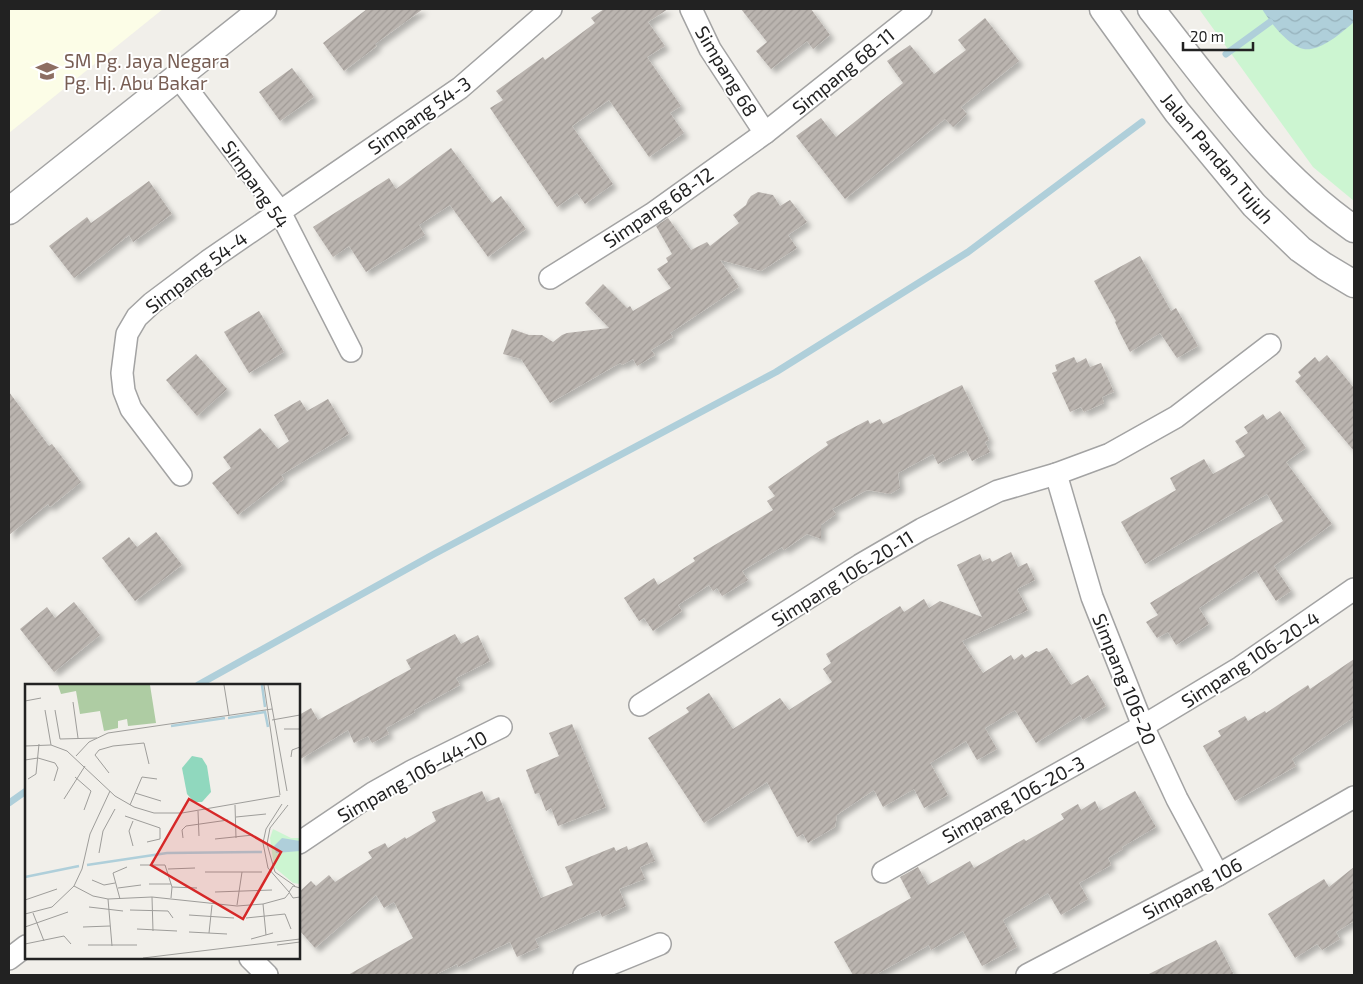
<svg xmlns="http://www.w3.org/2000/svg" width="1363" height="984" font-family="'Exo 2',sans-serif">
<style>
.education{fill:#fcfde7}
.park{fill:#ccf5d1}
.water{fill:url(#water-waves)}
.lines{fill:none;stroke-linecap:round;stroke-linejoin:round}
.stream{stroke:#afcfda;stroke-width:7}
.building{fill:url(#building-hatch);filter:url(#shadow)}
.minor-casing{stroke:#a3a3a3;stroke-width:24}
.tertiary-casing{stroke:#a3a3a3;stroke-width:29}
.minor{stroke:#fff;stroke-width:21}
.tertiary{stroke:#fff;stroke-width:26}
.labels{text-anchor:middle;dominant-baseline:central;stroke-width:4;stroke-linejoin:round;paint-order:stroke}
.education-label{font-size:19px;fill:#785e54;stroke:#fff;text-anchor:start}
.street-label{font-size:19px;fill:#222;stroke:#fff}
.inset-river{fill:none;stroke:#afcfda;stroke-width:2.5}
.inset-road{fill:none;stroke:#9e9d9a;stroke-width:1}
.view{fill:#d62828;fill-opacity:0.15;stroke:#d62828;stroke-width:2.5}
.inset-edge{fill:none;stroke:#222;stroke-width:2.5}
</style>
<defs>
<pattern id="water-waves" width="16" height="10" patternUnits="userSpaceOnUse" patternTransform="scale(1.25)"><rect width="16" height="10" fill="#afcfda"/><path d="M0 5q4-4 8 0t8 0" fill="none" stroke="#96b1bb"/></pattern>
<pattern id="building-hatch" width="6" height="6" patternUnits="userSpaceOnUse" patternTransform="scale(1.25)"><rect width="6" height="6" fill="#bab4af"/><path d="M-1 1l2-2M0 6l6-6M5 7l2-2" fill="none" stroke="#a09a96"/></pattern>
<filter id="shadow"><feDropShadow dx="4.5" dy="4.5" stdDeviation="2.5" flood-color="#0004"/></filter>
</defs>
<rect width="100%" height="100%" fill="#f1efea"/>
<polygon class="education" points="9,9 163,9 9,133"/>
<polygon class="park" points="1199,9 1354,9 1354,201 1313,167"/>
<path class="water" d="M 1262,9 L 1354,9 L 1354,22 C 1342,32 1327,46 1311,49 C 1293,53 1270,22 1262,9 Z"/>
<g class="lines">
<g class="stream">
<polyline points="1226,54 1270,22"/>
<polyline points="198,685 434,554 776,372 968,252 1142,122"/>
<polyline points="9,803 26,791"/>
</g>
</g>
<g class="building">
<polygon points="367,9 423,9 375,44 377,46 344,71 323,43"/>
<polygon points="604,9 668,9 648,22 665,46 647,57 681,106 670,113 684,133 649,157 609,100 572,126 613,184 585,204 577,193 557,207 490,108 503,100 496,91 543,57 545,60 595,23 591,18"/>
<polygon points="741,9 811,9 830,35 813,49 807,41 771,69 756,51 767,42"/>
<polygon points="985,18 1019,61 961,107 967,114 953,127 945,119 845,199 796,136 821,118 836,137 903,83 887,61 910,45 934,74 966,50 958,40"/>
<polygon points="292,68 314,97 280,121 259,92"/>
<polygon points="451,148 492,203 501,196 526,229 488,257 450,205 419,225 425,235 366,272 349,246 333,257 313,227 389,178 396,189"/>
<polygon points="149,181 172,214 133,242 129,235 74,278 49,246 87,217 91,223"/>
<polygon points="758,192 773,195 780,206 790,200 807,222 788,235 797,248 761,271 720,260 739,287 670,333 673,337 651,350 655,355 637,366 633,359 622,365 620,363 550,403 521,359 503,354 512,329 529,335 542,335 553,342 562,335 567,333 609,328 585,303 603,284 627,308 630,306 633,311 671,288 657,269 668,262 666,258 672,254 656,226 668,218 691,250 707,242 710,246 739,223 733,215 746,205 748,200 751,196"/>
<polygon points="1140,256 1171,311 1176,308 1198,346 1177,358 1160,333 1130,352 1120,333 1115,322 1116,321 1094,281"/>
<polygon points="259,311 284,352 249,373 224,332"/>
<polygon points="196,354 227,389 197,416 166,380"/>
<polygon points="1327,355 1354,388 1354,451 1295,381 1301,376 1298,372 1315,357 1319,362"/>
<polygon points="1074,357 1077,363 1086,358 1090,367 1101,363 1114,392 1102,397 1104,403 1084,412 1081,407 1070,412 1052,373 1057,371 1055,365"/>
<polygon points="962,385 989,440 985,442 990,452 972,461 966,450 938,464 933,454 898,473 900,488 890,494 867,490 832,509 836,514 821,525 821,539 807,534 784,550 782,547 742,571 748,580 722,596 717,588 713,591 709,585 678,605 682,611 653,631 644,618 639,621 624,598 654,578 658,585 695,561 693,558 773,510 767,501 775,496 768,487 828,445 826,442 868,420 870,424 880,419 883,424"/>
<polygon points="9,392 49,446 52,444 81,482 50,507 48,504 9,535"/>
<polygon points="328,399 349,434 281,475 284,479 238,515 212,483 231,468 223,457 260,428 278,449 289,441 274,415 300,400 307,411"/>
<polygon points="1280,411 1306,448 1286,462 1332,524 1274,566 1291,591 1276,601 1256,570 1199,608 1209,624 1176,645 1168,632 1157,638 1146,622 1158,615 1150,603 1283,521 1267,494 1145,564 1121,522 1176,490 1170,478 1204,459 1213,474 1245,456 1235,441 1248,433 1244,427 1263,414 1267,420"/>
<polygon points="156,532 182,565 135,601 102,558 129,537 137,547"/>
<polygon points="1011,552 1018,567 1027,563 1035,580 1017,589 1028,610 962,641 983,673 1011,655 1014,660 1022,654 1025,658 1036,651 1039,652 1047,648 1071,685 1088,675 1106,706 1083,720 1080,715 1036,743 1015,710 985,728 997,749 977,760 966,741 930,763 948,795 924,808 914,789 883,807 874,790 841,812 837,815 835,827 808,843 803,834 797,837 767,782 704,823 648,738 689,712 686,708 709,693 733,729 780,698 789,710 832,682 823,669 831,663 826,654 900,606 904,612 924,599 929,608 940,601 982,617 957,565 980,554 983,561 990,558 992,562"/>
<polygon points="74,602 100,635 54,672 20,629 47,607 55,618"/>
<polygon points="455,634 461,644 478,635 490,661 456,678 460,685 414,710 415,712 386,728 389,734 372,743 368,736 354,743 348,730 299,760 299,715 311,708 318,720 411,669 406,660"/>
<polygon points="1354,659 1354,717 1292,759 1296,766 1235,801 1203,746 1221,736 1218,731 1245,716 1248,721 1265,711 1266,713 1308,685 1310,689"/>
<polygon points="572,724 606,807 558,826 551,808 546,811 539,793 535,794 526,770 559,756 549,733"/>
<polygon points="482,791 487,802 499,797 541,898 573,885 565,867 614,847 616,851 627,846 628,850 647,842 655,861 640,867 645,879 619,889 626,906 602,917 599,910 535,939 539,947 517,957 510,942 475,958 458,967 457,964 435,975 348,975 413,938 394,902 384,908 376,895 315,948 299,930 299,892 311,881 316,886 329,875 335,882 372,858 368,852 385,843 388,848 405,837 406,839 436,821 432,812"/>
<polygon points="1135,791 1156,827 1122,847 1123,849 1108,858 1111,865 1079,883 1088,899 1061,915 1048,893 1003,920 1017,947 982,966 963,931 931,950 929,945 875,975 853,975 834,942 911,898 900,877 918,867 928,885 970,861 974,868 1024,839 1026,841 1064,819 1061,814 1078,804 1081,810 1095,801 1100,811"/>
<polygon points="1354,867 1354,921 1336,932 1340,939 1322,950 1317,944 1295,958 1268,914 1324,879 1329,887"/>
<polygon points="1216,940 1234,975 1147,975"/>
</g>
<g class="lines">
<g class="minor-casing">
<g id="minor">
<polyline points="691,9 710,49 765,133"/>
<polyline points="178,77 279,210 351,351"/>
<polyline points="550,278 652,214 765,133 921,9"/>
<polyline points="1056,474 1092,597 1143,726 1177,799 1218,875"/>
<polyline points="181,475 131,409 124,391 122,373 127,334 137,317 152,303 208,261 460,88 551,9"/>
<polyline points="640,705 860,565 922,529 998,491 1056,474 1110,454 1176,417 1270,345"/>
<polyline points="299,843 373,793 412,771 501,727"/>
<polyline points="883,872 1143,726 1241,667 1354,589"/>
<polyline points="250,958 267,975"/>
<polyline points="9,959 26,946"/>
<polyline points="584,975 660,944"/>
<polyline points="1027,975 1218,875 1354,797"/>
</g>
</g>
<g class="tertiary-casing">
<g id="tertiary">
<polyline points="1103,9 1177,112 1254,205 1300,249 1324,266 1354,284"/>
<path d="M 1151,9 C 1213,87 1271,172 1354,229"/>
<polyline points="9,211 263,9"/>
</g>
</g>
<use href="#minor" class="minor"/>
<use href="#tertiary" class="tertiary"/>
</g>
<defs>
<g id="school-bare" transform="scale(1.725)"><path d="M0-5L7-2L0 1L-7-2ZM-4 1L0 2.5L4 1V4Q0 6-4 4Z" fill="#8d6e63" stroke="#fff" stroke-width="2.5" paint-order="stroke"/></g>
</defs>
<g fill-rule="evenodd">
<use href="#school-bare" x="47" y="71"/>
</g>
<g class="labels">
<g class="education-label">
<text x="64" y="60">SM Pg. Jaya Negara<tspan x="64" dy="22">Pg. Hj. Abu Bakar</tspan></text>
</g>
<g class="street-label">
<text transform="translate(727 71) rotate(59)">Simpang 68</text>
<text transform="translate(843 71) rotate(-39)">Simpang 68-11</text>
<text transform="translate(419 115) rotate(-35)">Simpang 54-3</text>
<text transform="translate(1218 158) rotate(50)">Jalan Pandan Tujuh</text>
<text transform="translate(256 184) rotate(55)">Simpang 54</text>
<text transform="translate(658 207) rotate(-34)">Simpang 68-12</text>
<text transform="translate(196 272) rotate(-37)">Simpang 54-4</text>
<text transform="translate(842 578) rotate(-32)">Simpang 106-20-11</text>
<text transform="translate(1250 659) rotate(-33)">Simpang 106-20-4</text>
<text transform="translate(1125 679) rotate(68)">Simpang 106-20</text>
<text transform="translate(412 776) rotate(-29)">Simpang 106-44-10</text>
<text transform="translate(1013 799) rotate(-29)">Simpang 106-20-3</text>
<text transform="translate(1192 888) rotate(-28)">Simpang 106</text>
</g>
</g>
<g transform="translate(25 684)">
<rect width="275" height="275" fill="#f1efea"/>
<path d="M 33,1 L 125,1 L 131,39 L 103,42 L 102,35 L 93,37 L 93,44 L 79,47 L 75,27 L 55,30 L 51,7 L 36,10 Z" fill="#aecca3"/>
<path d="M 248,145 L 266,154 L 275,154 L 275,200 L 268,199 L 249,183 L 245,154 Z" fill="#ccf5d1"/>
<path d="M 167,72 L 177,74 L 182,82 L 186,108 L 177,118 L 169,118 L 162,110 L 157,84 Z" fill="#90d8be"/>
<path d="M 257,154 L 275,157 L 275,167 L 251,169 L 249,162 Z" fill="#afcfda"/>
<path class="inset-river" d="M 237,1 L 240,23M 203,34 L 240,28 L 243,43M 146,42 L 200,34M 62,181 L 142,169 L 237,168M 0,193 L 54,182"/>
<path class="inset-road" d="M 199,1 L 204,32M 239,1 L 255,111M 243,1 L 262,107M 0,17 L 16,14M 48,18 L 53,54M 20,26 L 26,61M 30,26 L 35,55 L 72,54M 247,36 L 275,31M 259,45 L 275,45M 0,62 L 26,61 L 42,67 L 90,112 L 109,123 L 129,129 L 157,129 L 255,112M 51,72 L 64,58 L 83,49 L 247,25M 266,73 L 267,66 L 275,63M 0,76 L 13,74 L 30,79 L 33,84 L 29,97M 84,89 L 70,71 L 74,66 L 88,62 L 119,59 L 124,80M 50,93 L 66,107 L 59,126M 3,95 L 11,90 L 14,60M 110,109 L 136,117M 39,115 L 60,82M 257,120 L 241,145 L 238,159 L 243,184 L 264,208M 105,121 L 117,93 L 132,95M 210,121 L 211,154M 263,121 L 245,144 L 242,160 L 250,188 L 270,202M 173,127 L 174,152M 100,132 L 135,144 L 135,155 L 122,158M 211,133 L 241,130M 158,154 L 157,146 L 161,142 L 203,136M 190,155 L 228,151M 108,162 L 104,147 L 108,137M 74,169 L 78,147 L 90,125M 115,181 L 140,181 L 147,203 L 146,214M 143,185 L 170,184M 180,188 L 237,188M 67,196 L 79,201 L 90,199M 124,200 L 146,200M 49,202 L 68,212 L 83,215 L 127,213 L 212,222 L 238,220 L 260,214 L 264,209M 147,203 L 172,204M 93,204 L 116,201M 275,204 L 268,202 L 264,208 L 268,214 L 275,213M 190,208 L 247,206M 127,213 L 128,247M 83,215 L 87,262M 95,215 L 88,189 L 102,183M 0,216 L 32,205M 238,220 L 241,251M 212,221 L 217,188M 64,223 L 98,227M 105,226 L 143,227 L 148,234M 8,229 L 19,257M 0,230 L 27,223 L 49,202 L 57,185 L 65,150 L 85,107M 164,231 L 209,234M 221,234 L 260,230 L 266,245M 0,243 L 43,228M 58,243 L 85,242M 112,245 L 152,247M 164,248 L 202,250M 184,249 L 187,221M 226,255 L 248,249M 0,260 L 39,252 L 46,260M 63,261 L 112,261M 252,261 L 275,258M 118,274 L 275,255"/>
<path class="view" d="M 164,115 L 256,168 L 218,235 L 126,181 Z"/>
<rect width="275" height="275" class="inset-edge"/>
</g>
<rect width="1363" height="984" fill="none" stroke="#222222" stroke-width="20"/>
<path d="M1183 42v8h70v-8" fill="none" stroke="#222222" stroke-width="2.5"/>
<text x="1190" y="42" font-size="15" fill="#222222" stroke="#ffffff" stroke-width="4" paint-order="stroke">20 m</text>
</svg>
